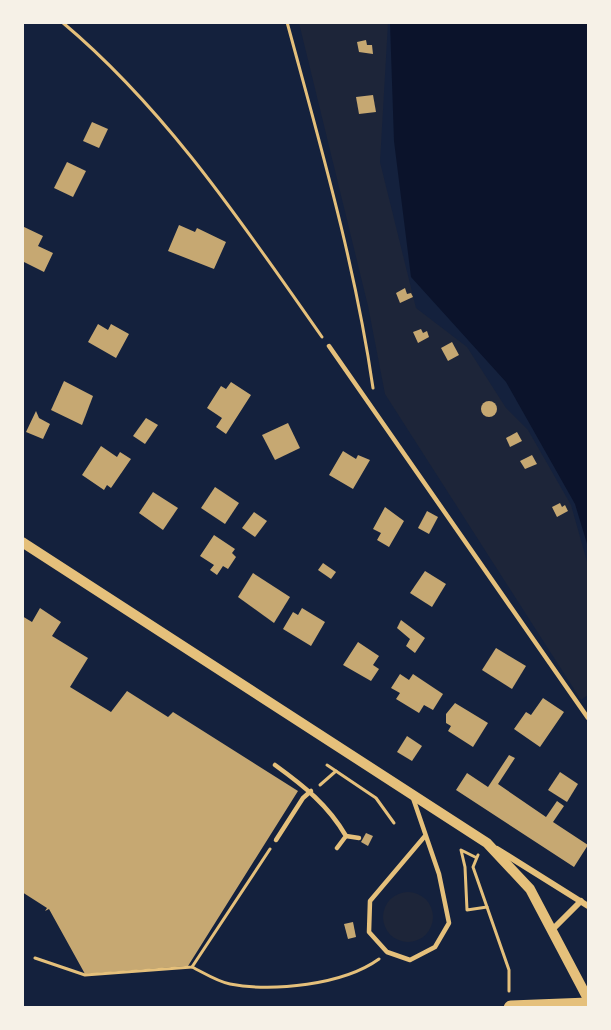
<svg xmlns="http://www.w3.org/2000/svg" width="611" height="1030" font-family="'DejaVu Sans',sans-serif">
<style>
.green{fill:#1d2539}
.water{fill:#0b132b}
.building{fill:#c6a872}
.lines{fill:none;stroke-linecap:round;stroke-linejoin:round}
.path{stroke:#e5c07b;stroke-width:3}
.service{stroke:#e5c07b;stroke-width:4.5}
.minor{stroke:#e5c07b;stroke-width:6}
.tertiary{stroke:#e5c07b;stroke-width:10}
.primary{stroke:#e5c07b;stroke-width:15}
</style>
<rect width="100%" height="100%" fill="#14213d"/>
<g class="green">
<polygon points="299,23 388,23 380,162 416,308 467,347 506,408 528,430 571,505 588,565 588,695 581,700 385,394 368,306"/>
<circle cx="408" cy="917" r="25"/>
</g>
<polygon class="water" points="390,23 588,23 588,547 575,504 506,382 411,277 394,141"/>
<g class="building">
<polygon points="366,40 367,45 372,45 373,54 359,52 357,42"/>
<polygon points="373,95 376,112 359,114 356,97"/>
<polygon points="92,122 108,129 99,148 83,141"/>
<polygon points="67,162 86,171 73,197 54,188"/>
<polygon points="179,225 195,232 197,228 226,242 214,269 168,251"/>
<polygon points="22,226 43,236 38,246 53,253 44,272 22,261"/>
<polygon points="405,288 407,294 411,293 413,297 400,303 396,293"/>
<polygon points="98,324 108,330 111,324 129,334 116,358 88,342"/>
<polygon points="421,329 423,333 427,331 429,337 418,343 413,332"/>
<polygon points="452,342 459,355 448,361 441,348"/>
<polygon points="64,381 93,396 82,425 51,410"/>
<polygon points="231,382 251,395 226,434 216,427 222,418 207,408 221,386 226,389"/>
<circle cx="489" cy="409" r="8"/>
<polygon points="36,411 39,418 50,424 43,439 26,432"/>
<polygon points="146,418 158,425 145,444 133,436"/>
<polygon points="288,423 300,448 275,460 262,435"/>
<polygon points="517,432 522,441 510,447 506,438"/>
<polygon points="101,446 117,457 120,452 131,459 111,488 107,485 104,490 82,475"/>
<polygon points="343,451 356,459 358,455 370,460 353,489 329,475"/>
<polygon points="532,455 537,464 525,469 520,461"/>
<polygon points="215,487 239,503 225,524 201,508"/>
<polygon points="153,492 178,508 163,530 139,513"/>
<polygon points="560,503 562,507 565,505 568,511 557,517 552,507"/>
<polygon points="385,507 404,521 389,547 377,540 381,533 373,529"/>
<polygon points="427,511 438,517 429,534 418,528"/>
<polygon points="254,512 267,521 255,537 242,528"/>
<polygon points="214,535 235,549 232,553 236,557 228,569 223,566 217,575 210,570 214,565 200,556"/>
<polygon points="323,563 336,572 331,579 318,570"/>
<polygon points="425,571 446,584 432,607 410,593"/>
<polygon points="253,573 290,597 274,623 238,597"/>
<polygon points="40,608 61,622 52,636 88,658 70,687 111,712 127,691 168,717 173,712 298,791 188,966 85,974 49,909 45,911 47,908 22,892 22,616 32,622"/>
<polygon points="302,608 325,622 311,646 283,629 293,612 298,615"/>
<polygon points="401,620 425,638 415,653 406,646 410,639 397,628"/>
<polygon points="358,642 379,656 373,665 379,669 371,681 343,665"/>
<polygon points="496,648 526,666 512,689 482,670"/>
<polygon points="400,674 409,680 413,674 443,694 433,710 424,705 419,713 396,699 400,693 391,688"/>
<polygon points="543,698 564,712 540,747 514,729 526,712 531,715"/>
<polygon points="455,703 488,723 473,747 448,731 451,726 446,723 446,714"/>
<polygon points="407,736 422,746 412,761 397,752"/>
<polygon points="509,755 515,758 498,784 546,817 557,801 564,806 553,822 588,845 574,867 456,790 467,773 488,787"/>
<polygon points="560,772 578,784 567,802 548,790"/>
<polygon points="366,833 373,836 368,846 361,842"/>
<polygon points="353,922 356,937 348,939 344,924"/>
</g>
<g class="lines">
<g class="path">
<path d="M 62,22 C 167,110 244,226 322,337"/>
<path d="M 287,22 C 320,144 355,264 373,388"/>
<polyline points="327,765 376,798 394,823"/>
<polyline points="320,785 336,771"/>
<polyline points="478,855 473,867 509,970 509,991"/>
<polyline points="475,857 461,850 465,867 467,910 487,907"/>
<polyline points="35,958 85,975 192,967 270,849"/>
<path d="M 192,967 C 204,973 218,982 230,984 C 273,992 343,985 379,959"/>
</g>
<g class="service">
<polyline points="329,346 588,718"/>
<path d="M 275,765 C 304,786 328,805 346,836 L 337,848"/>
<polyline points="413,798 439,874 449,923 435,947 410,960 387,952 369,932 370,901 425,836"/>
<polyline points="346,836 359,838"/>
<polyline points="276,840 303,798 311,791"/>
</g>
<g class="minor">
<polyline points="497,849 588,906"/>
<polyline points="552,930 581,901"/>
</g>
<polyline class="tertiary" points="22,542 487,843 530,889 588,999"/>
<polyline class="primary" points="511,1008 588,1005"/>
</g>
<rect width="611" height="1030" fill="none" stroke="#f6f1e7" stroke-width="48"/>
</svg>
